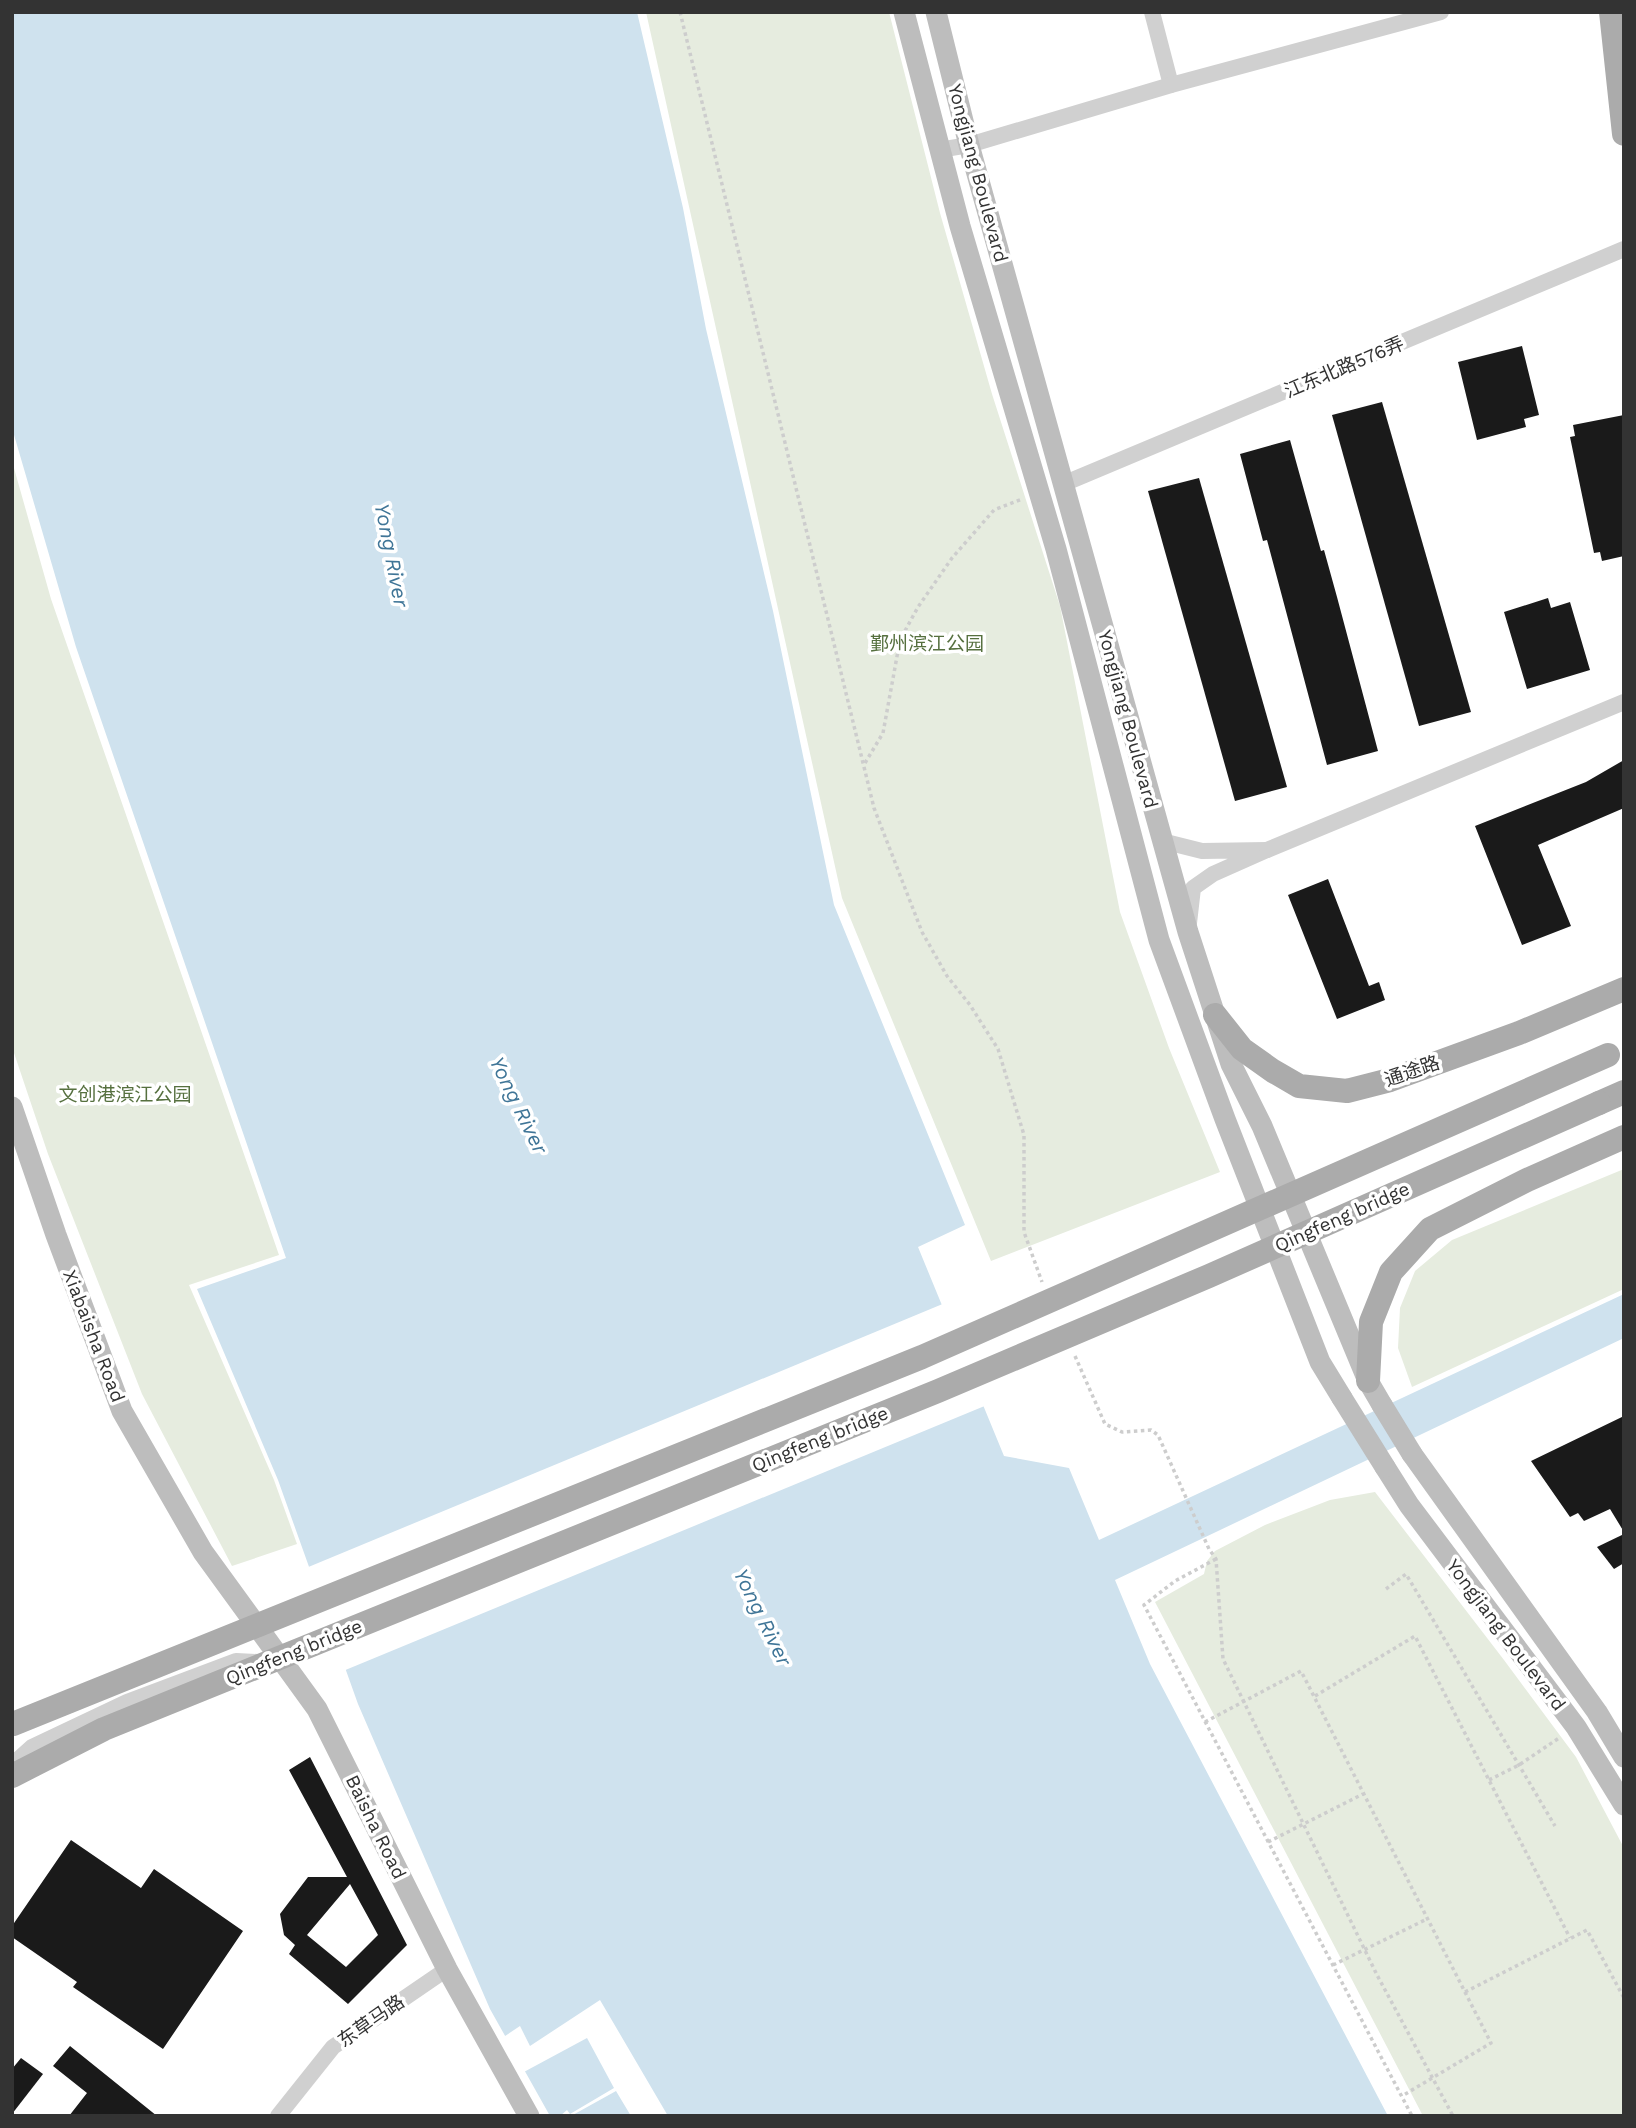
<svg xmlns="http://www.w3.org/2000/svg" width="1636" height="2128" font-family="'Work Sans','Noto Sans SC',sans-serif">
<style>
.green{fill:#e6ecdf}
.water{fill:#cfe2ee}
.pier{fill:#fff}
.building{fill:#1a1a1a;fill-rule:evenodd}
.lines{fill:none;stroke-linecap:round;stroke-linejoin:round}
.path{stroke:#cdcdcd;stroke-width:3.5;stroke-dasharray:3.5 3.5;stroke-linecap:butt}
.street{stroke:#d0d0d0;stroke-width:16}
.secondary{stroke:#bdbdbd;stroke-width:21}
.primary{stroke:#ababab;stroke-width:24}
.secondary-bridge{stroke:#bdbdbd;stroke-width:21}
.primary-bridge{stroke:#ababab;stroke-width:24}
.labels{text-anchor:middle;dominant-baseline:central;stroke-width:7;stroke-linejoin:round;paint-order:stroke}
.street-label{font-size:19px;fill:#333;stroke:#fff}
.park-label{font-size:19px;fill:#56703f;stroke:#fff}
.water-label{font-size:21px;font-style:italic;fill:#3f7597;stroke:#fff}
</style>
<rect width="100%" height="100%" fill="#fff"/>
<g class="green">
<polygon points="646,12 889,12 940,213 992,394 1060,606 1120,912 1169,1048 1220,1172 991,1261 842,898"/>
<polygon points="12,461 51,599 279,1255 189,1285 274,1480 297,1544 232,1566 142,1394 48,1154 12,1047"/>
<polygon points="1624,1169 1624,1289 1412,1387 1398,1348 1400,1308 1415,1271 1452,1240"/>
<polygon points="1375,1492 1504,1660 1576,1757 1624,1848 1624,2116 1423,2116 1155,1602 1204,1574 1207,1561 1215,1551 1265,1525 1330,1500"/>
</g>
<polygon class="water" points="12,12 637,12 683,208 706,329 773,611 834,905 965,1225 918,1247 1004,1456 1069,1468 1099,1540 1624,1294 1624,1338 1115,1580 1150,1664 1388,2116 550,2116 490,2009 358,1704 278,1480 197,1289 286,1258 76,647 12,428"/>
<g class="pier">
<polygon points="945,1303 987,1405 343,1671 306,1568"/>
<polygon points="600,2000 668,2116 631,2116 616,2091 571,2116 560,2116 567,2110 570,2114 614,2088 587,2038 522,2073 502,2038 520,2026 530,2046"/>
</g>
<g class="building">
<polygon points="1522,346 1539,415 1524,419 1526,427 1477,440 1458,362"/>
<polygon points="1382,402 1471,712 1419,726 1332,415"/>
<polygon points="1624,415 1624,556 1602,561 1600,552 1594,553 1570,437 1575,436 1573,425"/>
<polygon points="1290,440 1321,551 1324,550 1337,597 1378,751 1327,765 1267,540 1263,541 1240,454"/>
<polygon points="1199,478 1287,787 1235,801 1148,491"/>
<polygon points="1548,598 1551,608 1570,602 1590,670 1527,689 1504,612"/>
<polygon points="1624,760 1624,808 1538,845 1571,926 1522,945 1475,826 1586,782"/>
<polygon points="1328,879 1369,986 1379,982 1385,1000 1337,1019 1288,895"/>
<polygon points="1624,1416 1624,1532 1610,1509 1584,1521 1578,1513 1570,1517 1531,1461"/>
<polygon points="1624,1534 1624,1563 1614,1569 1597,1547"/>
<path d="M 310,1757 L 407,1945 L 348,2004 L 289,1954 L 295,1945 L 284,1935 L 280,1914 L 308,1877 L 347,1877 L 289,1770 ZM 350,1884 L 378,1935 L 346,1967 L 307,1935 Z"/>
<polygon points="71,1840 141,1888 154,1869 243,1931 163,2049 73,1987 77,1982 12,1937 12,1926"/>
<polygon points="70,2046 157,2116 69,2116 87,2093 53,2066"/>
<polygon points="21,2058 43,2074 12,2114 12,2069"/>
</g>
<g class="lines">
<g class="path">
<polyline points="680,12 874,808 922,932 947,976 970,1005 998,1049 1024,1135 1024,1232 1042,1282"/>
<polyline points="865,763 883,733 900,640 918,607 952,558 994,510 1022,499"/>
<polyline points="1075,1356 1105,1424 1122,1432 1151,1430 1158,1435 1209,1549 1216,1559 1223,1659 1377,1975 1453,2116"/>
<polyline points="1216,1559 1175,1581 1144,1605 1412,2116"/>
<polyline points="1386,1589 1406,1574 1555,1826"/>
<polyline points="1315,1696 1415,1636 1570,1938"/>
<polyline points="1205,1722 1301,1671 1491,2043 1402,2096"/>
<polyline points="1489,1780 1519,1765 1559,1738"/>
<polyline points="1268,1842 1363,1794"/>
<polyline points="1333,1965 1427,1919"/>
<polyline points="1465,1992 1587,1930 1624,1998"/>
</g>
<g class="street">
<polyline points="1152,12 1171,85"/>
<polyline points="939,150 969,145 1171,85 1441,12"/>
<polyline points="1063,484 1624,249"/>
<polyline points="1162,841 1202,851 1267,850 1213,874 1193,888 1189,923"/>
<polyline points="1267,850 1624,702"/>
<polyline points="12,1765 32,1747 127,1702 236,1661 258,1662"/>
<polyline points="278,2116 333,2047 447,1969"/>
</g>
<g class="secondary">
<polyline points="904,12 960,226 1056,549 1159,940 1225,1119 1320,1362 1342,1398"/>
<polyline points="936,12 969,145 1188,932 1231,1064 1262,1126 1368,1381 1382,1405"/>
<polyline points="12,1107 56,1235 122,1411 203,1552 317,1709 447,1969 529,2116"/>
<polyline points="1412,1454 1597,1712 1624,1757"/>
<polyline points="1385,1467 1409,1505 1576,1727 1624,1805"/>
</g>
<g class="primary">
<polyline points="1611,12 1624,134"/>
<polyline points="1215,1015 1242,1049 1273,1071 1299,1086 1347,1091 1390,1080 1519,1033 1624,989"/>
<polyline points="1599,1103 1624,1092"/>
<polyline points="1368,1381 1371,1322 1391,1272 1430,1229 1527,1180 1624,1137"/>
</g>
<g class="secondary-bridge">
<polyline points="1342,1398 1385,1467"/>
<polyline points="1382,1405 1412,1454"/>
</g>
<g class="primary-bridge">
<polyline points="13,1724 922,1357 1608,1055"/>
<polyline points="12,1776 104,1729 938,1391 1209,1276 1599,1103"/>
</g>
</g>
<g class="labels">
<g class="street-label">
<text transform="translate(978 173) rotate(75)">Yongjiang Boulevard</text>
<text transform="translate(1344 367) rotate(-23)">江东北路576弄</text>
<text transform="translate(1128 719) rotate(75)">Yongjiang Boulevard</text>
<text transform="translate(1412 1071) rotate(-19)">通途路</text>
<text transform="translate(1342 1217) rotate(-24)">Qingfeng bridge</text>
<text transform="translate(94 1336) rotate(69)">Xiabaisha Road</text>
<text transform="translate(820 1439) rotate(-22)">Qingfeng bridge</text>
<text transform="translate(1506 1635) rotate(53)">Yongjiang Boulevard</text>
<text transform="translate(294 1652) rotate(-22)">Qingfeng bridge</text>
<text transform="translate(376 1827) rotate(64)">Baisha Road</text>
<text transform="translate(371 2021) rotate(-35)">东草马路</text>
</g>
<g class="park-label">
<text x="927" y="643">鄞州滨江公园</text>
<text x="125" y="1094">文创港滨江公园</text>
</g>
<g class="water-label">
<text transform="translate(392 555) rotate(79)">Yong River</text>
<text transform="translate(519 1105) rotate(64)">Yong River</text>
<text transform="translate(763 1617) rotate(64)">Yong River</text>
</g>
</g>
<rect width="1636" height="2128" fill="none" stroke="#333333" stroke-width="28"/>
</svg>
